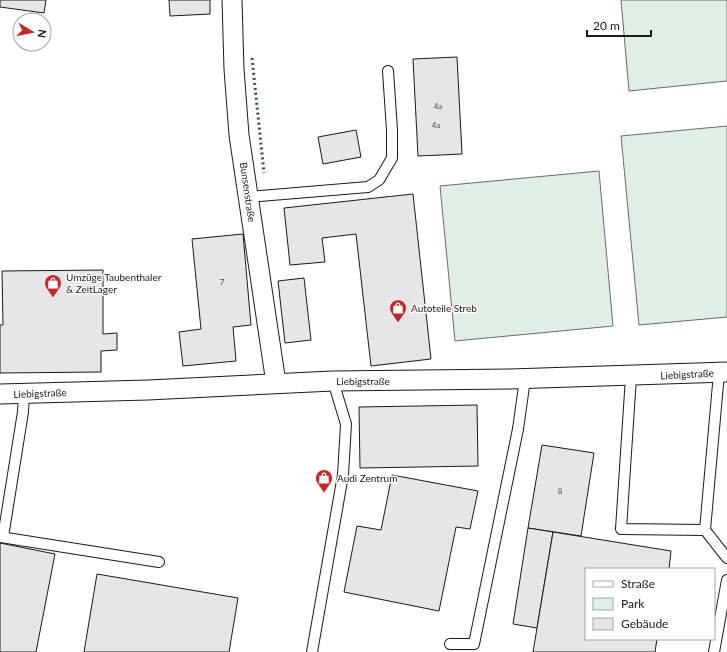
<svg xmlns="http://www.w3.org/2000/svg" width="727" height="652" font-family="Lato,sans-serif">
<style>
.green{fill:#e0efe3;stroke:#6a6a6a}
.building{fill:#e6e6e6;stroke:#1a1a1a}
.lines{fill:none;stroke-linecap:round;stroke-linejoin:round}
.service-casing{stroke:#1a1a1a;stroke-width:12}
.minor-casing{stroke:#1a1a1a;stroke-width:21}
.service{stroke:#fff;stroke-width:10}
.minor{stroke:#fff;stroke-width:19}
.hedge{stroke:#2b5a34;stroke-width:3;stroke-dasharray:2 3;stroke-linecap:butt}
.labels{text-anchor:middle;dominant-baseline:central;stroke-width:3;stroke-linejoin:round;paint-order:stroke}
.number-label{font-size:8px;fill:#4d4d4d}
.street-label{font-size:10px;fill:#1a1a1a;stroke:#fff}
.poi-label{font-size:10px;fill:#1a1a1a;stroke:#fff;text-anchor:start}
</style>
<rect width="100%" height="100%" fill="#fff"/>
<g class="green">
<polygon points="621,0 727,0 727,81 629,91"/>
<polygon points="727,126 727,317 639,325 621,136"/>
<polygon points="599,171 613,326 455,341 440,186"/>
</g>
<g class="building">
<polygon points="0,0 46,0 44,13 0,7"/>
<polygon points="169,0 210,0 210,14 170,16"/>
<polygon points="457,57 462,154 418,156 413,59"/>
<polygon points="356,130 361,157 323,164 318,137"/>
<polygon points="413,194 431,359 371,366 356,234 322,238 325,262 290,265 284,208"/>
<polygon points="243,234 251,325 233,327 236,361 183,366 179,332 201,329 192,239"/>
<polygon points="103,270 103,334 117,333 117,350 101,351 101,372 0,373 0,325 3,325 2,271"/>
<polygon points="304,278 311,340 285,343 278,281"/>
<polygon points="477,405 478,466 360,468 359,407"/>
<polygon points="542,445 594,453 581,536 528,528"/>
<polygon points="392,475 478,491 470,529 456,527 439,611 344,592 357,526 381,530"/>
<polygon points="528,528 553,532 537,628 513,624"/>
<polygon points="553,532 671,551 669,569 586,569 586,639 657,639 655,652 533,652"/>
<polygon points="0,543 55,554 36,652 0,652"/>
<polygon points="97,574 238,598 229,652 84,652"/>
</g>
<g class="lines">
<g class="service-casing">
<g id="service">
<polyline points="248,197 368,187 379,180 392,158 392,130 388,71"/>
<polyline points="719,373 705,530 727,558"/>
<polyline points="631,377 621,529 705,530"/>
<polyline points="0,537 159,562"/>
<polyline points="3,537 23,412 24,394"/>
<polyline points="450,644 474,644 518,429 525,379"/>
<polyline points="312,652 343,475 346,424 333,381"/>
<polyline points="714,652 727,580"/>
</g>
</g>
<g class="minor-casing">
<g id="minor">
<polyline points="232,0 234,69 239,135 276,383"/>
<polyline points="0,394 148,390 333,381 510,379 727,372"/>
</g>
</g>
<use href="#service" class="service"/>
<use href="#minor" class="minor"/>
<polyline class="hedge" points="252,58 264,173"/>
</g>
<defs>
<g id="shop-pin" transform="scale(0.9)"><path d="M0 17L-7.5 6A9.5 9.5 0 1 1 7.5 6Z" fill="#c62828" stroke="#fff"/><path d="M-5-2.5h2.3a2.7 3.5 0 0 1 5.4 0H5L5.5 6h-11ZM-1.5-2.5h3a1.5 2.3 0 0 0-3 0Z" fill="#fff"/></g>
</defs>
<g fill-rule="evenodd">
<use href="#shop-pin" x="53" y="283"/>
<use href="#shop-pin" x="398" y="308"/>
<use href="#shop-pin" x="324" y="478"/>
</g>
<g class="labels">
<g class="number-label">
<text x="438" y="106">4a</text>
<text x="436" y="125">4a</text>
<text x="222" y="282">7</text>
<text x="560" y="491">8</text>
</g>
<g class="street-label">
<text transform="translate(248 192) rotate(82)">Bunsenstraße</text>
<text transform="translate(687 374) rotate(-3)">Liebigstraße</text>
<text x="363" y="381">Liebigstraße</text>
<text transform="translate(40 393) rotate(-2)">Liebigstraße</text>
</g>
<g class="poi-label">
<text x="66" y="277">Umzüge Taubenthaler<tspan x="66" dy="12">&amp; ZeitLager</tspan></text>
<text x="411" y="308">Autoteile Streb</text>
<text x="337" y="478">Audi Zentrum</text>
</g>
</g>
<rect x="585" y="568" width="130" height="72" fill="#ffffff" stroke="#a3a3a3"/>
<rect x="593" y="581" width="20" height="6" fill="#ffffff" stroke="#a3a3a3"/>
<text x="621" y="588" font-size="12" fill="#1a1a1a">Straße</text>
<rect x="593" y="598" width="20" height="12" fill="#e0efe3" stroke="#a3a3a3"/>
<text x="621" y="608" font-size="12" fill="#1a1a1a">Park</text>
<rect x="593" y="618" width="20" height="12" fill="#e6e6e6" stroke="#a3a3a3"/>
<text x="621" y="628" font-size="12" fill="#1a1a1a">Gebäude</text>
<g transform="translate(32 32) rotate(100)"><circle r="19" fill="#ffffff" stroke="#a3a3a3"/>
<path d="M0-3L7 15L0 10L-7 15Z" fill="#c62828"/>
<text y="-6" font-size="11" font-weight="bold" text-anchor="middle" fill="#1a1a1a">N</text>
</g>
<path d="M587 30v6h64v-6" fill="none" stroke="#1a1a1a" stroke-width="2"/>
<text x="593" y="30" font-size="12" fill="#1a1a1a" stroke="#ffffff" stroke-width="3" paint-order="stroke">20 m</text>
</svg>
